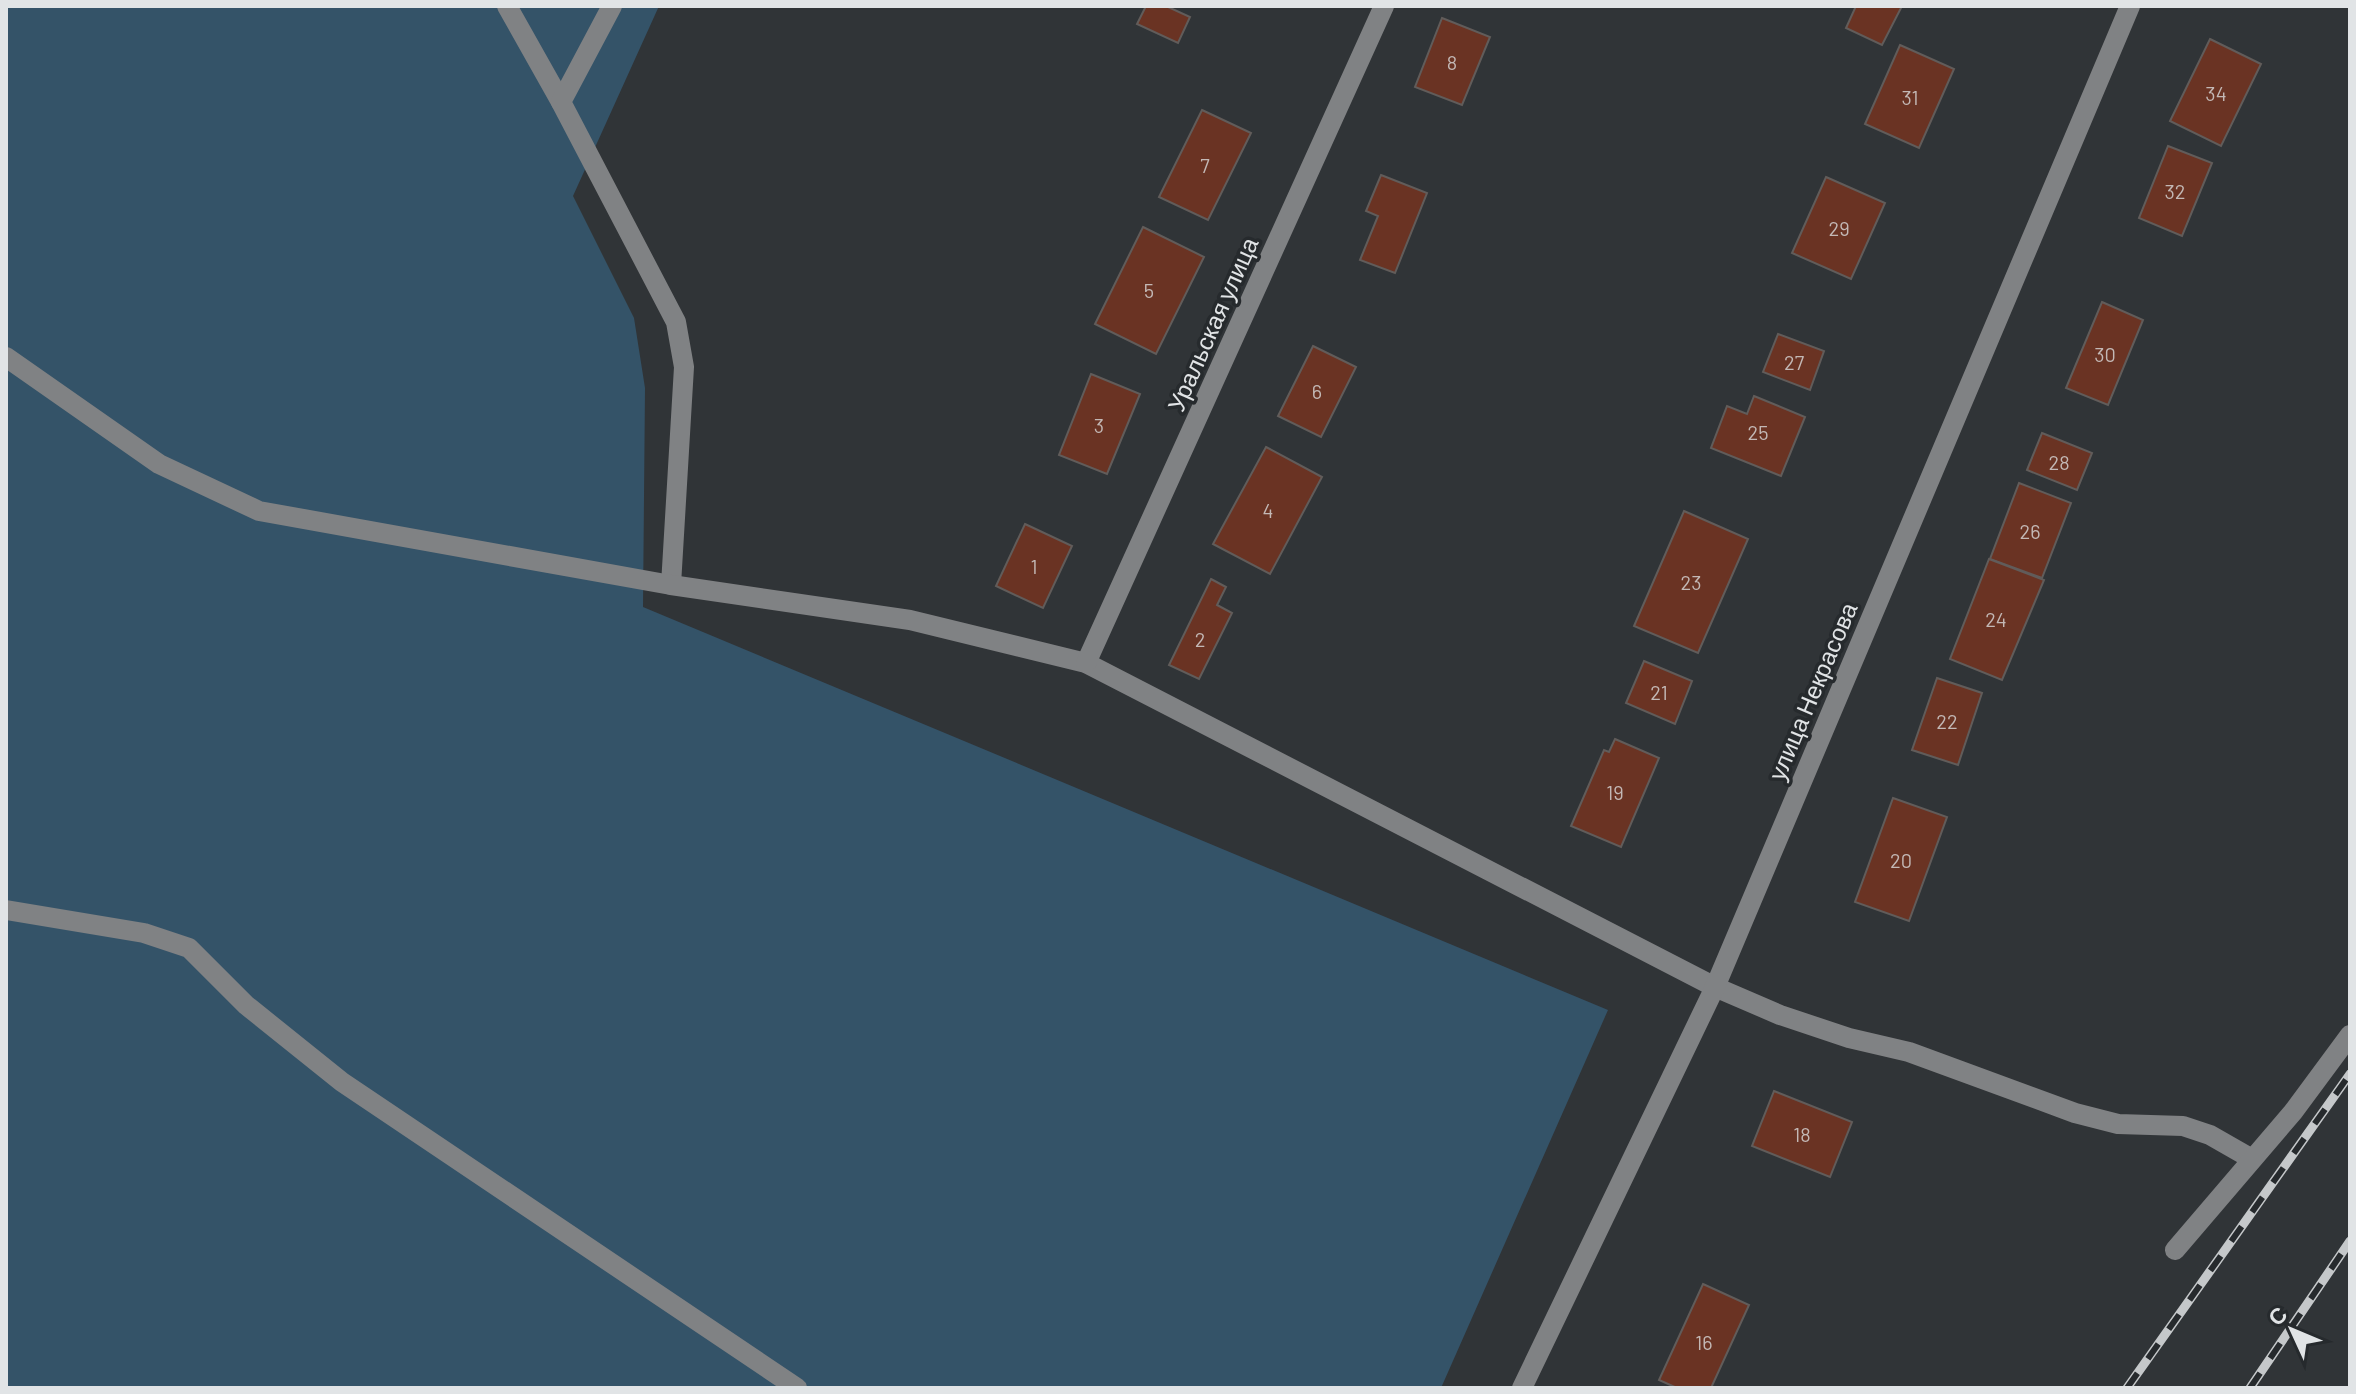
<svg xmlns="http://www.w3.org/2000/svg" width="2356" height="1394" font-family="Barlow,sans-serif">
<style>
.green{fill:#345368}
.building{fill:#6a3323;stroke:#615c5a;stroke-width:2}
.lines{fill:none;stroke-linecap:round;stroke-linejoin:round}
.minor{stroke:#808284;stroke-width:20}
.rail-casing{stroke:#c5c8ca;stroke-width:9}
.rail{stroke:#262a2d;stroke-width:6;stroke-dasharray:18;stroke-linecap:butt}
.labels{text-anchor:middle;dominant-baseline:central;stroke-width:7;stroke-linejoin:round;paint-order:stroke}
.number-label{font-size:20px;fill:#c3b8b5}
.street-label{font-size:24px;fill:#e1e4e6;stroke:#262a2d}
</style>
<rect width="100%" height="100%" fill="#303437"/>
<polygon class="green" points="6,6 659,6 573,196 634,318 645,388 643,607 1608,1010 1441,1388 6,1388"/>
<g class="building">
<polygon points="1146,6 1166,6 1190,17 1178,43 1137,24"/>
<polygon points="1856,6 1902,6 1882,45 1846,28"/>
<polygon points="1442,18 1490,37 1462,105 1415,87"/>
<polygon points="2210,39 2261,64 2221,146 2170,121"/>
<polygon points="1900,45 1954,69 1919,148 1865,124"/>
<polygon points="1202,110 1251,133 1208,220 1159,197"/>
<polygon points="2168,146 2212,163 2182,236 2139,218"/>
<polygon points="1381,175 1427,193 1395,273 1360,260 1378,216 1366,211"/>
<polygon points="1826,177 1885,203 1851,279 1792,253"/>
<polygon points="1143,227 1204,257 1156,354 1095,324"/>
<polygon points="2102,302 2143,320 2108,405 2066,388"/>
<polygon points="1778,334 1824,351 1810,390 1763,372"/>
<polygon points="1313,346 1356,367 1321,437 1278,416"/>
<polygon points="1091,374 1140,394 1107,474 1059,455"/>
<polygon points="1754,396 1805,417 1781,476 1711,448 1727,406 1747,414"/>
<polygon points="2042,433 2092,453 2077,490 2027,470"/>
<polygon points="1266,447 1322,477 1270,574 1213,544"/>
<polygon points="2019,483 2071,503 2042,578 1990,559"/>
<polygon points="1684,511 1748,539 1698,653 1634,626"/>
<polygon points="1025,524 1072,546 1043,608 996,586"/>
<polygon points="1989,559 2044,580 2002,680 1950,659"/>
<polygon points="1211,579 1226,587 1217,605 1232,613 1199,679 1169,665"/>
<polygon points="1644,661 1692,681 1675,724 1626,703"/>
<polygon points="1937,678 1982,693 1958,765 1912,750"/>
<polygon points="1615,739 1659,758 1621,847 1571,826 1604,750 1609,752"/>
<polygon points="1893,798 1947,817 1909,921 1855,902"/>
<polygon points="1774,1091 1852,1122 1830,1177 1752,1146"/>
<polygon points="1703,1284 1749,1305 1711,1388 1677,1388 1659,1380"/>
</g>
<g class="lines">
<g class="minor">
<polyline points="507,6 561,102"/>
<polyline points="612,6 561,102 676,322 684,367 671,585"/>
<polyline points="6,357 159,464 259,511 671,585 910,620 1086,663 1715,987 1780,1015 1849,1038 1909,1052 2075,1113 2118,1124 2183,1126 2210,1135 2252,1159"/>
<polyline points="1086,663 1384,6"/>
<polyline points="6,910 144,933 189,948 246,1005 342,1082 797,1388"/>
<polyline points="2175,1250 2293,1112 2350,1035"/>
<polyline points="1522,1388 1715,987 2130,6"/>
</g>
<g class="rail-casing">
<g id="rail">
<polyline points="2127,1388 2350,1074"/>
<polyline points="2250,1388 2350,1241"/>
</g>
</g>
<use href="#rail" class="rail"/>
</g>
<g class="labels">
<g class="number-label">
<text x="1452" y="62">8</text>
<text x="2216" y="93">34</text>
<text x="1910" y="97">31</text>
<text x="1205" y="165">7</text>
<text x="2175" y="191">32</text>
<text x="1839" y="228">29</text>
<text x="1149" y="290">5</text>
<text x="2105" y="354">30</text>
<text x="1794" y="362">27</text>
<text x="1317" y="391">6</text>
<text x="1099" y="425">3</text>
<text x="1758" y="432">25</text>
<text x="2059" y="462">28</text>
<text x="1268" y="510">4</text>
<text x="2030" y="531">26</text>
<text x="1034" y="566">1</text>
<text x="1691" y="582">23</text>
<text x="1996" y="619">24</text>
<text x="1200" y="639">2</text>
<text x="1659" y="692">21</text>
<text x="1947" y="721">22</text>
<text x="1615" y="792">19</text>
<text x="1901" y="860">20</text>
<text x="1802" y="1134">18</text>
<text x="1704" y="1342">16</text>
</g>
<g class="street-label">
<text transform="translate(1212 324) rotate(-66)">Уральская улица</text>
<text transform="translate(1812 691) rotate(-67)">улица Некрасова</text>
</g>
</g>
<rect width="2356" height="1394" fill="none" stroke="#e1e4e6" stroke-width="16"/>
<g transform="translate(2292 1330) rotate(314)" stroke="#262a2d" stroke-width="6" paint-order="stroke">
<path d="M0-6L14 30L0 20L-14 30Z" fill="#e1e4e6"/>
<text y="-12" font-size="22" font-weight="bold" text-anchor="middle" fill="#e1e4e6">С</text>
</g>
</svg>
